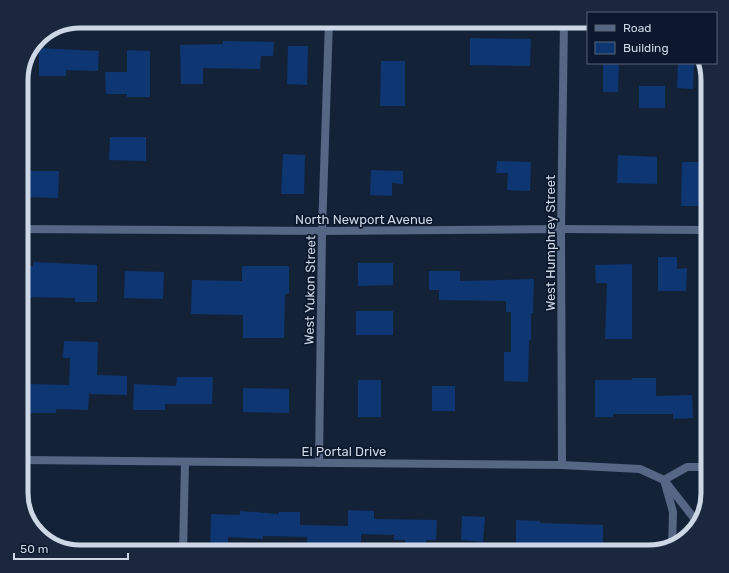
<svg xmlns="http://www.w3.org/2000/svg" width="729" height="573" font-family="Rubik,sans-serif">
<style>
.building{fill:#0e3672}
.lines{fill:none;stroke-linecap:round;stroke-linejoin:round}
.street{stroke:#556784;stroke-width:8}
.labels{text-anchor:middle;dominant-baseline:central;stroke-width:3.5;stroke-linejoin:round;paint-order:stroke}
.street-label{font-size:13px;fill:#cdd7e5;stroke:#0b182d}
.rim{fill:none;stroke:#cdd7e5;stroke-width:5}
</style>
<rect width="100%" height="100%" fill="#142238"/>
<g class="building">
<polygon points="470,38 531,39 530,66 470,65"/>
<polygon points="223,41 274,42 273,56 261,56 260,69 203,68 203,84 181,84 180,45 223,44"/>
<polygon points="288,46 308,46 307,85 287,84"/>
<polygon points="39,48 99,51 98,71 66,70 66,76 39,76"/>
<polygon points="127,50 150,51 150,97 127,97 127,94 106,94 105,72 127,72"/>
<polygon points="381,61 405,61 405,106 380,106"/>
<polygon points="603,63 619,63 618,92 603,92"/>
<polygon points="678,63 694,63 693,89 677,88"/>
<rect x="639" y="86" width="26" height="22"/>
<polygon points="110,137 146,137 146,161 109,160"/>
<polygon points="283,154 305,155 304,194 281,194"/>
<polygon points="618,155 657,157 657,184 617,183"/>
<polygon points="497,161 531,162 530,191 507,190 508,173 496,173"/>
<polygon points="682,162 708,162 708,206 681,206"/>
<polygon points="371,170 403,171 403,184 392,183 392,196 370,195"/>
<polygon points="21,171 59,171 58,198 21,197"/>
<polygon points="658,257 677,257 677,269 687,268 686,291 658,291"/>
<polygon points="33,262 97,265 97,302 75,302 75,298 21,297 21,265 33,266"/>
<polygon points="358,263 393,263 393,285 358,286"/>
<polygon points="632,264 632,339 605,339 607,283 596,283 595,265"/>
<polygon points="242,266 289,266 289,294 285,294 284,338 243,338 243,315 191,314 192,280 242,281"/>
<polygon points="125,271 164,272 163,299 124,298"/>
<polygon points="429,271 460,271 460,281 534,279 533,313 531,313 531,340 529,340 528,382 504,381 504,352 511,352 511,312 506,312 506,301 439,300 439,290 429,290"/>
<rect x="356" y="311" width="37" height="24"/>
<polygon points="64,341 98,342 97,375 127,376 127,395 89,394 88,410 56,409 56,413 29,413 30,384 69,385 70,358 63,358"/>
<polygon points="177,377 213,377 212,404 165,404 165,410 133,410 134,384 176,386"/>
<polygon points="632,378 656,378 656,396 692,395 693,418 673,419 673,414 613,414 613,417 595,417 595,380 632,380"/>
<rect x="358" y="380" width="23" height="37"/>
<rect x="432" y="386" width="23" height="25"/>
<polygon points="243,388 289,389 289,413 243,412"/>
<polygon points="348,510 374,511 374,519 437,520 436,540 426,540 426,551 405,550 405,540 394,540 394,535 361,534 361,547 307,546 307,537 263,536 263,539 228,537 228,552 210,552 211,514 240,515 240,511 279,514 279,512 300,512 300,525 348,526"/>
<polygon points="462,516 485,517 483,542 461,540"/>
<polygon points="516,520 540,521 540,523 603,525 603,552 516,552"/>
</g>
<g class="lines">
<g class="street">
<polyline points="21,229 322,231 561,229 708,230"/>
<polyline points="21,460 562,465 640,469 664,480 697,522"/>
<polyline points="319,463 322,231 329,21"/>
<polyline points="562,465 561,229 564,21"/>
<polyline points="672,547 673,512 664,480 687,467 708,467"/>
<polyline points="183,552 185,462"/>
</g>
</g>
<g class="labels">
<g class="street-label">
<text x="364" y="219">North Newport Avenue</text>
<text transform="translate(550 243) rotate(-90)">West Humphrey Street</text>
<text transform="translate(310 290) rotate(-89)">West Yukon Street</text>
<text x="344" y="451">El Portal Drive</text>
</g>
</g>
<path d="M0 0H729V573H0ZM80 28H649A52 52 0 0 1 701 80V493A52 52 0 0 1 649 545H80A52 52 0 0 1 28 493V80A52 52 0 0 1 80 28Z" fill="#1b273c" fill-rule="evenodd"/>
<path class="rim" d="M80 28H649A52 52 0 0 1 701 80V493A52 52 0 0 1 649 545H80A52 52 0 0 1 28 493V80A52 52 0 0 1 80 28Z"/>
<rect x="587" y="12" width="130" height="52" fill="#0b182d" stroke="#596477"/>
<rect x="595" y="25" width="20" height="6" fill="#556784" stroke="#596477"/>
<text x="623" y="32" font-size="12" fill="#cdd7e5">Road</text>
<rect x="595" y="42" width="20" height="12" fill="#0e3672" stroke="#596477"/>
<text x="623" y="52" font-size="12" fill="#cdd7e5">Building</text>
<path d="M14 553v6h114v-6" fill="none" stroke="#cdd7e5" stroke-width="2"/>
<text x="20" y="553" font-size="12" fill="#cdd7e5" stroke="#0b182d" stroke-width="3" paint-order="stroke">50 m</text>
</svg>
